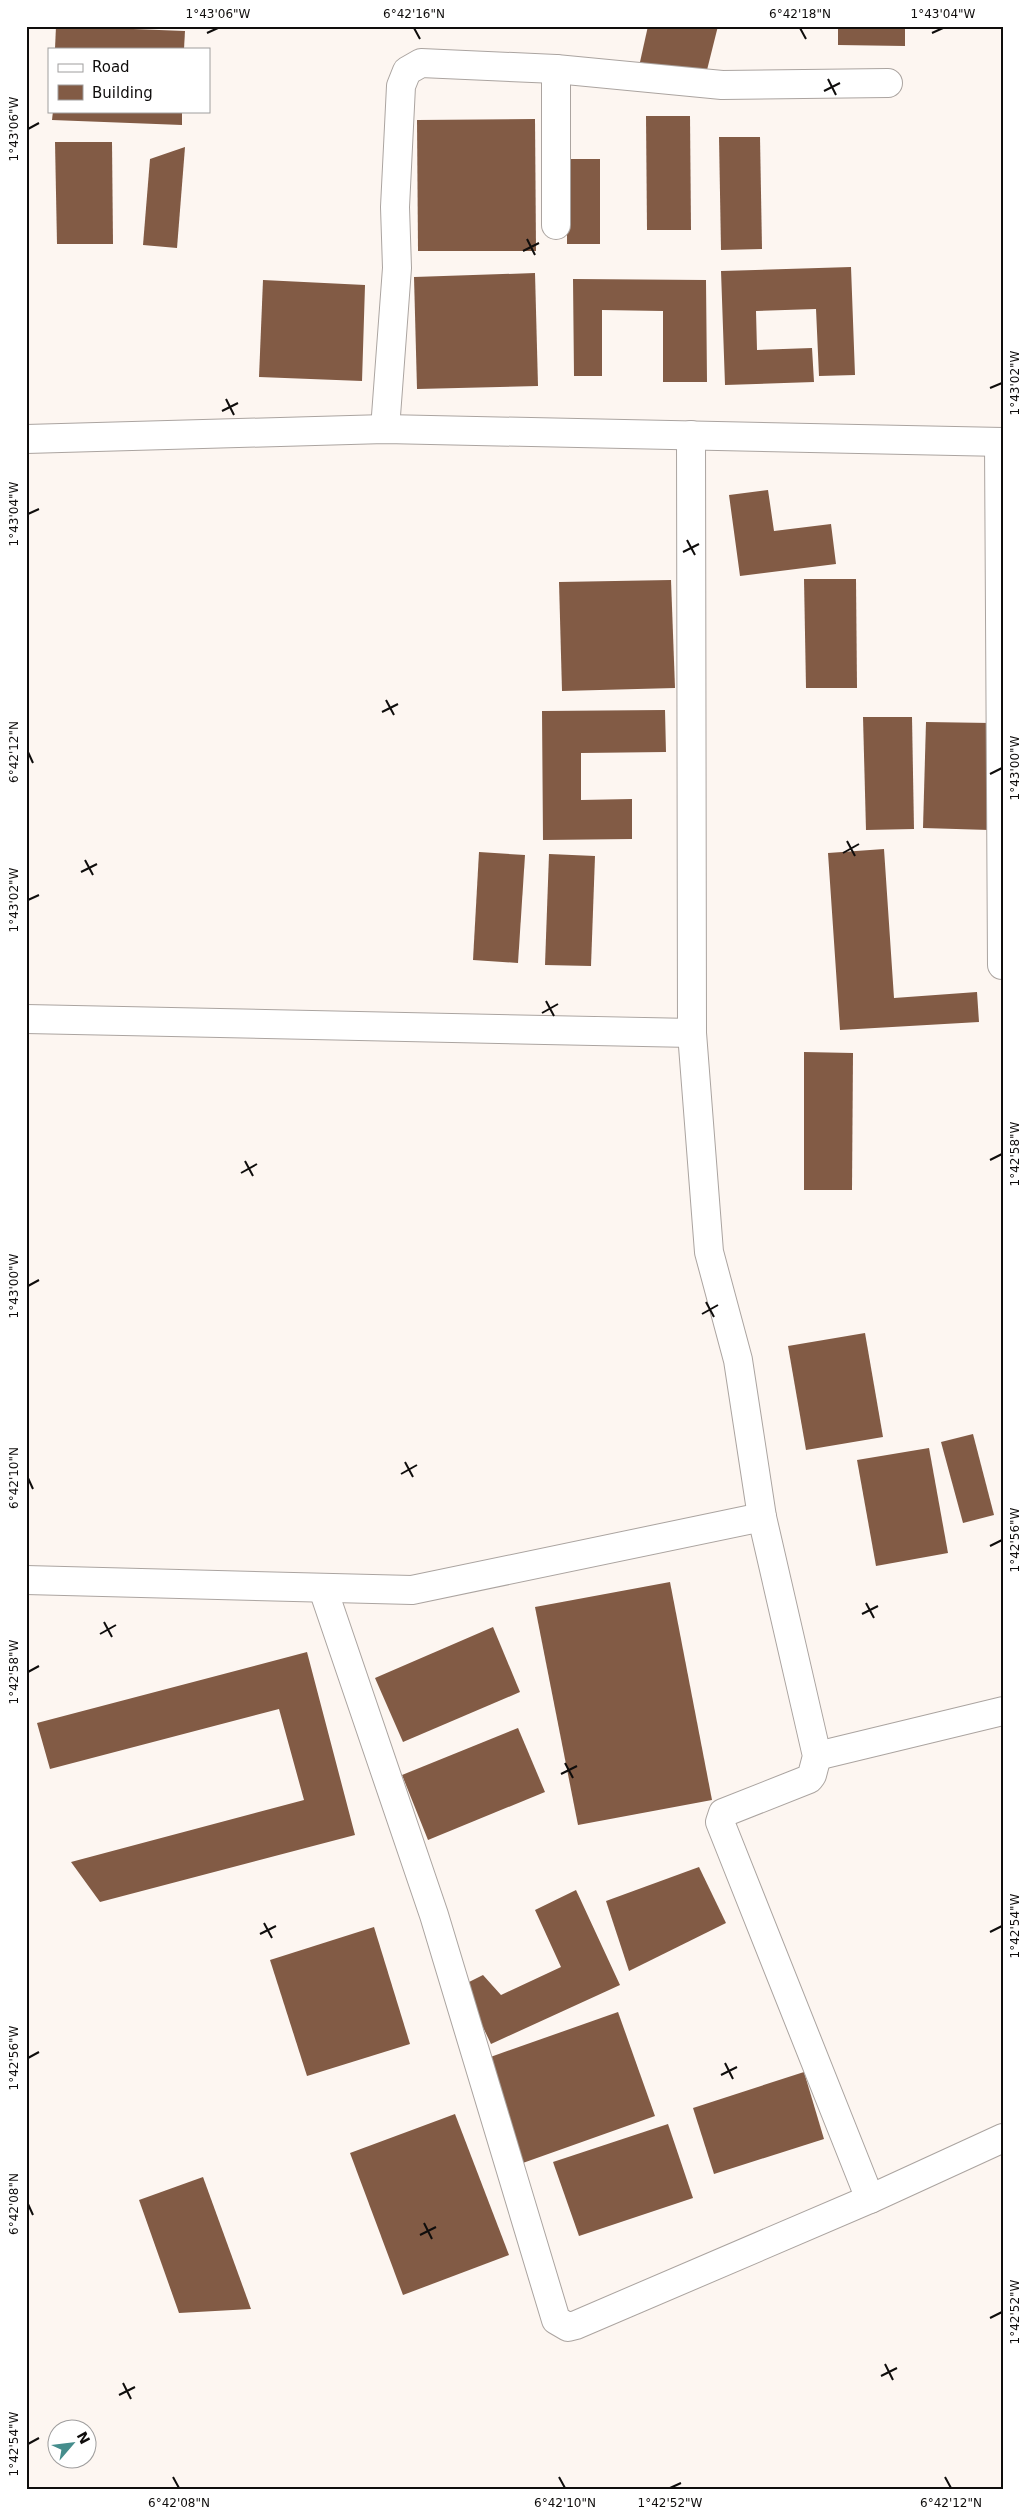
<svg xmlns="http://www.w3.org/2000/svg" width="1029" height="2516" font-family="'DejaVu Sans',sans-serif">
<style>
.building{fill:#825b45}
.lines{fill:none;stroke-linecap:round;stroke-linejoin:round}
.minor-casing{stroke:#aba4a0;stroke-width:30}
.minor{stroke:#fff;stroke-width:28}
.ticks{fill:none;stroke:#0f0d0c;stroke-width:2}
.neatline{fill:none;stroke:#0f0d0c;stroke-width:2}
.ticks-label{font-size:12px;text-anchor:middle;fill:#0f0d0c}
</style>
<rect width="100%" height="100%" fill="#fdf6f1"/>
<g class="building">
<polygon points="56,26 185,31 184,49 55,49"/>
<polygon points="648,26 718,26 705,78 640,62"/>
<polygon points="838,26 905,26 905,46 838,45"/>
<polygon points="53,111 182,111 182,125 52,120"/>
<polygon points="646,116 690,116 691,230 647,230"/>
<polygon points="535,119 536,251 418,251 417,120"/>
<polygon points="719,137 760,137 762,249 721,250"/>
<polygon points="55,142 112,142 113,244 57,244"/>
<polygon points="185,147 177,248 143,245 150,159"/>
<rect x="567" y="159" width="33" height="85"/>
<polygon points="851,267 855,375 819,376 816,309 756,311 757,350 812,348 814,382 725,385 721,271"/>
<polygon points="535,273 538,386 417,389 414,277"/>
<polygon points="573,279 706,280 707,382 663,382 663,311 602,310 602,376 574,376"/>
<polygon points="263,280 365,285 362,381 259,377"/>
<polygon points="768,490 774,531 831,524 836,564 740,576 729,495"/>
<polygon points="804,579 856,579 857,688 806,688"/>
<polygon points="671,580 675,688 562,691 559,582"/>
<polygon points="665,710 666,752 581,753 581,800 632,799 632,839 543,840 542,711"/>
<polygon points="863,717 912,717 914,829 866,830"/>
<polygon points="926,722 991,723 989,830 923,828"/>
<polygon points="884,849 894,998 977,992 979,1022 840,1030 828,853"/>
<polygon points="479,852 525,855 518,963 473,960"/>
<polygon points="549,854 595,856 591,966 545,965"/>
<polygon points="804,1052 853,1053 852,1190 804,1190"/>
<polygon points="865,1333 883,1437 806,1450 788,1346"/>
<polygon points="973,1434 994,1515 963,1523 941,1442"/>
<polygon points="929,1448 948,1553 876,1566 857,1460"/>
<polygon points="670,1582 712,1800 578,1825 535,1607"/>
<polygon points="493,1627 520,1692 403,1742 375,1678"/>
<polygon points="307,1652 355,1835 100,1902 71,1862 304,1800 279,1709 50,1769 37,1723"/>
<polygon points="518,1728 545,1792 428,1840 402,1775"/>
<polygon points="699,1867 726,1923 629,1971 606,1901"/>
<polygon points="576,1890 620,1985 491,2044 463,1985 483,1975 501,1995 561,1967 535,1910"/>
<polygon points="374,1927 410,2044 307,2076 270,1960"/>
<polygon points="618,2012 655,2116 520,2164 482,2060"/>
<polygon points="804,2072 824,2139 714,2174 693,2108"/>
<polygon points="455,2114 509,2255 403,2295 350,2153"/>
<polygon points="668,2124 693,2198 579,2236 553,2162"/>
<polygon points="203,2177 251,2309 179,2313 139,2200"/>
</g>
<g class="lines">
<g class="minor-casing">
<g id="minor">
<polyline points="556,225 556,69"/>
<polyline points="385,429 397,268 395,207 401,86 407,71 421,63 556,69 722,85 888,83"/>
<polyline points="691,435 692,1033 709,1252 738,1360 762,1517 817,1756 812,1775 809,1779 723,1813 720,1822 870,2199"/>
<polyline points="26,439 385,429 1003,442"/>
<polyline points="999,442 1002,965"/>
<polyline points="26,1019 692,1033"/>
<polyline points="26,1580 412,1590 762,1517"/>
<polyline points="323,1589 434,1915 556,2320 568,2327 576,2325 870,2199 1003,2138"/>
<polyline points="817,1756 1003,1711"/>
</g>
</g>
<use href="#minor" class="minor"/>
</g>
<path class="ticks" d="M 414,28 L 420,39M 800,28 L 806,39M 207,33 L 218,28M 932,33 L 943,28M 828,79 L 836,95M 824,91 L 840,83M 28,129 L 39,123M 527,239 L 535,255M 523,251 L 539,243M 990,388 L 1002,383M 226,399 L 234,415M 222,411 L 238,403M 28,514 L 39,509M 687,540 L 695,555M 683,552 L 699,544M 386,700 L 394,715M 382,712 L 398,704M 28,752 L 33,763M 990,774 L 1002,768M 847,841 L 855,856M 843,853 L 859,844M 85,860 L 93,875M 81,872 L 97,864M 28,900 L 39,895M 546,1001 L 554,1016M 542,1013 L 558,1004M 990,1160 L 1002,1154M 245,1161 L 253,1176M 241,1173 L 257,1164M 28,1286 L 39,1280M 706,1302 L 714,1317M 702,1314 L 718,1305M 405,1462 L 413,1477M 401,1474 L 417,1465M 28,1478 L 33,1489M 990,1546 L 1002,1540M 866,1603 L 874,1618M 862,1614 L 878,1606M 104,1622 L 112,1637M 100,1634 L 116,1625M 28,1672 L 39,1666M 565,1763 L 573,1778M 561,1774 L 577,1766M 264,1923 L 272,1938M 990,1932 L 1002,1926M 260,1934 L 276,1926M 28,2058 L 39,2052M 725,2063 L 733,2079M 721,2075 L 737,2067M 28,2204 L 33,2215M 424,2223 L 432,2239M 420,2235 L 436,2227M 990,2318 L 1002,2312M 885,2364 L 893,2380M 881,2376 L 897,2368M 123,2383 L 131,2399M 119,2395 L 135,2387M 28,2444 L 39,2438M 173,2477 L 179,2488M 559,2477 L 565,2488M 945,2477 L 951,2488M 670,2488 L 681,2483"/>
<rect width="1029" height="2516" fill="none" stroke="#ffffff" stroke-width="55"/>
<rect x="48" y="48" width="162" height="65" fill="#ffffff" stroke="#9f9e9e"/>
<rect x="58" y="64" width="25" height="8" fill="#ffffff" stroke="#9f9e9e"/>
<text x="92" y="72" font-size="15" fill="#0f0d0c">Road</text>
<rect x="58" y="85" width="25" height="15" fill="#825b45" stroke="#9f9e9e"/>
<text x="92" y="98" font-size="15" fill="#0f0d0c">Building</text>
<g transform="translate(72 2444) rotate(62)"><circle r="24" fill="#ffffff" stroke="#9f9e9e"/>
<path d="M0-4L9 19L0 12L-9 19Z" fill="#458d8c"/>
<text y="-8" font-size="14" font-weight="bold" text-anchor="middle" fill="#0f0d0c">N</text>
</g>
<rect x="28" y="28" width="974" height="2460" class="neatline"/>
<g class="ticks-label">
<text x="218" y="18">1°43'06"W</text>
<text x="414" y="18">6°42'16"N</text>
<text x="800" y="18">6°42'18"N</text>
<text x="943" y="18">1°43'04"W</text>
<text transform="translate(14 129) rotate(-90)" y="4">1°43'06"W</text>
<text transform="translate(1015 383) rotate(-90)" y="4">1°43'02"W</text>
<text transform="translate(14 514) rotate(-90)" y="4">1°43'04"W</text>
<text transform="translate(14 752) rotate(-90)" y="4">6°42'12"N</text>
<text transform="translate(1015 768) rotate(-90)" y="4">1°43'00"W</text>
<text transform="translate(14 900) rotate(-90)" y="4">1°43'02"W</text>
<text transform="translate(1015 1154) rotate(-90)" y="4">1°42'58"W</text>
<text transform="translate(14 1286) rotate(-90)" y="4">1°43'00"W</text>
<text transform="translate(14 1478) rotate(-90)" y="4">6°42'10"N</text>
<text transform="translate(1015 1540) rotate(-90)" y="4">1°42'56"W</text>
<text transform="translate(14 1672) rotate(-90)" y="4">1°42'58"W</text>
<text transform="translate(1015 1926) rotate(-90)" y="4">1°42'54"W</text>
<text transform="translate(14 2058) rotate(-90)" y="4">1°42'56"W</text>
<text transform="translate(14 2204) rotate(-90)" y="4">6°42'08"N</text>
<text transform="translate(1015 2312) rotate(-90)" y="4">1°42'52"W</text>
<text transform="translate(14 2444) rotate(-90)" y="4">1°42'54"W</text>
<text x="179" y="2507">6°42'08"N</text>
<text x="565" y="2507">6°42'10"N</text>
<text x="670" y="2507">1°42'52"W</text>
<text x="951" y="2507">6°42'12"N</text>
</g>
</svg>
